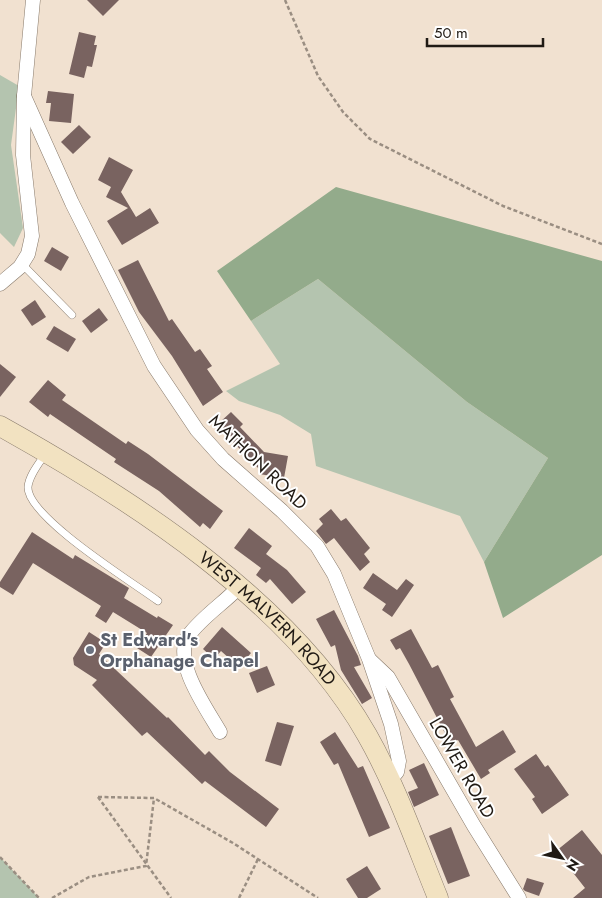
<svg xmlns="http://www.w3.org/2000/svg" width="602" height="898" font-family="Jost,sans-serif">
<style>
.green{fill:#b4c4af}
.forest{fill:#93ab8b}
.building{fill:#796360}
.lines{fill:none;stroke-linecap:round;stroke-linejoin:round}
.lane-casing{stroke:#87796a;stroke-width:8}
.street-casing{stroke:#87796a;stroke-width:15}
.secondary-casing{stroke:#87796a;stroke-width:21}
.path{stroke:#9a8e82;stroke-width:2.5;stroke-dasharray:4 2.5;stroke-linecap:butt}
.lane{stroke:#fff;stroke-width:7}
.street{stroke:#fff;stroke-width:14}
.secondary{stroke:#f2e2c1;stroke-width:20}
.worship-dot{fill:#6b7280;stroke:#fff;stroke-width:2}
.labels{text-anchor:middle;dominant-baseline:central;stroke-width:4;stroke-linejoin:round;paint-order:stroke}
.street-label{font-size:18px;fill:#201a14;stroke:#fff}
.worship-label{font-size:18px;font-weight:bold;fill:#5b616d;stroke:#fff;text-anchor:start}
</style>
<rect width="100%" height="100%" fill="#f1e1d0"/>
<g class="green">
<polygon points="0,75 19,86 11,145 23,228 14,247 0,233"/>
<polygon points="318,279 467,402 548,458 484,562 460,516 316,466 311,434 280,415 239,401 226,391 280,364 251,321"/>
<polygon points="0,857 39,898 0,898"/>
</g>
<polygon class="forest" points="336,187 602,261 602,555 503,618 484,562 548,458 467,402 318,279 251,321 217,271"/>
<g class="building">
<polygon points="87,0 119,0 103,16"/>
<polygon points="79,32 96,36 94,45 97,45 92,67 87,66 84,78 69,74"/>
<polygon points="48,91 74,94 71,123 49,121 51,103 46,103"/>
<polygon points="79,125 91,137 73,154 61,142"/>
<polygon points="109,157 133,170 121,192 136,217 150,208 159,223 122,245 107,221 128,208 106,197 111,187 98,180"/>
<polygon points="52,247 69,257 61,271 44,261"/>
<polygon points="138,260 169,321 172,319 195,352 200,349 212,366 207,369 223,392 203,406 172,356 139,312 118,270"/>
<polygon points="35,300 46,317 32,326 21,310"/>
<polygon points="99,308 108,320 91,333 82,321"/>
<polygon points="54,326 76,339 68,352 46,339"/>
<polygon points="0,364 16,377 0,397"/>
<polygon points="48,380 66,395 62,400 126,444 128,441 148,454 223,511 210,529 203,523 200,527 159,491 114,462 116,459 50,414 48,417 29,402"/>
<polygon points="231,412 243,424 240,427 264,452 288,456 284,478 259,474 260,470 233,442 234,440 219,423"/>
<polygon points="331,509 341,521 346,518 370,548 364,554 370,562 360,571 334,538 326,544 316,531 323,524 319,519"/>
<polygon points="249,528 272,546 266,554 287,570 306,592 292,604 270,579 266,583 256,575 261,568 234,548"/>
<polygon points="32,532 73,559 75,555 129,588 124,598 157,618 158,616 173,625 151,657 137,648 147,633 113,612 106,623 95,616 101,606 33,563 13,595 0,587 0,582"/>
<polygon points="373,573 397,590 406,579 414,585 392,617 382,610 386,604 363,588"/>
<polygon points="334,610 358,656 361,665 354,667 372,698 362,704 341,670 335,645 331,647 316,619"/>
<polygon points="222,627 251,653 239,667 221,651 214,659 203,649"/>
<polygon points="411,629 432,668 438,665 454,697 450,699 476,747 503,730 516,752 488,770 490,773 481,779 458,740 450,743 409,664 400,648 396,650 390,640"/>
<polygon points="89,632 106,643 99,654 167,718 168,717 205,755 209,751 230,772 279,809 266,827 205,781 202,784 147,732 142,736 92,685 97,680 74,665 73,658"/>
<polygon points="267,666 275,685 257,693 249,673"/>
<polygon points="277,722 294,726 281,766 265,761"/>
<polygon points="335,732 358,768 363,766 390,828 369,837 338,763 334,765 320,742"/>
<polygon points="536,754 545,767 548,765 569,795 542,814 532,799 535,797 514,769"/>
<polygon points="424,763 439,795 414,807 408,792 418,788 409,770"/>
<polygon points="451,827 470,876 448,884 429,836"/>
<polygon points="582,830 602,855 602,898 573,898 585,888 556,851"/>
<polygon points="367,866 381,889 367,898 358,898 346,879"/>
<polygon points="527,878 544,883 539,896 525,891 523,889"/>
</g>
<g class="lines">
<g class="lane-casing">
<g id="lane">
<polyline points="22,264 72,315"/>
<path d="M 46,453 C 40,462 29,475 28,487 C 27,517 132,582 158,601"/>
</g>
</g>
<g class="street-casing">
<g id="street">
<polyline points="24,96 72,203 154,366 197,430 223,459 282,511 317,546 334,574 369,659 391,724 399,761 397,772 390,780"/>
<polyline points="0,284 20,267 28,254 32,236 23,155 24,96 33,0"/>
<polyline points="370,660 388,677 474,826 519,898"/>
<path d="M 220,732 C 207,709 171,660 189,635 C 202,617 224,603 239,587"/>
</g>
</g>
<g class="secondary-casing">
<g id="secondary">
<path id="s1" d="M 0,426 C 131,499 291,601 367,735 C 396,786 416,844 438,898"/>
</g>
</g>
<g class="path">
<polyline points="285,0 318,76 343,112 370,139 503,206 602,244"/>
<polyline points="98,797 154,798 233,843 318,898"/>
<polyline points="98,797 171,898"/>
<polyline points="0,857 39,898"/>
<polyline points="52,898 89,877 146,866 154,798"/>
<polyline points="239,898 258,859"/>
</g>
<use href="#lane" class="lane"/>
<use href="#street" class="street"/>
<use href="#secondary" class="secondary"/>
</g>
<circle class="worship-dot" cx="90" cy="650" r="5"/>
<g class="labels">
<g class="street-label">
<text transform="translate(258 462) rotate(44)">MATHON ROAD</text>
<text stroke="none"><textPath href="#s1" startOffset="331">WEST MALVERN ROAD</textPath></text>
<text transform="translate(462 768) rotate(60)">LOWER ROAD</text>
</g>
<g class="worship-label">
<text x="100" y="640">St Edward's<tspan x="100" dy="21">Orphanage Chapel</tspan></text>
</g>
</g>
<g transform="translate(562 858) rotate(123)" stroke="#ffffff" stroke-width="4" paint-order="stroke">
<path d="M0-4L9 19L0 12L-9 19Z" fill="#201a14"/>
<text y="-8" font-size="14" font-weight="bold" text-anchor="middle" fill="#201a14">N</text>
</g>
<path d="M427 38v8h116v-8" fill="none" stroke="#201a14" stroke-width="2.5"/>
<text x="434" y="38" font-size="15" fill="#201a14" stroke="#ffffff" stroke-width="4" paint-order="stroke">50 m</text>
</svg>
